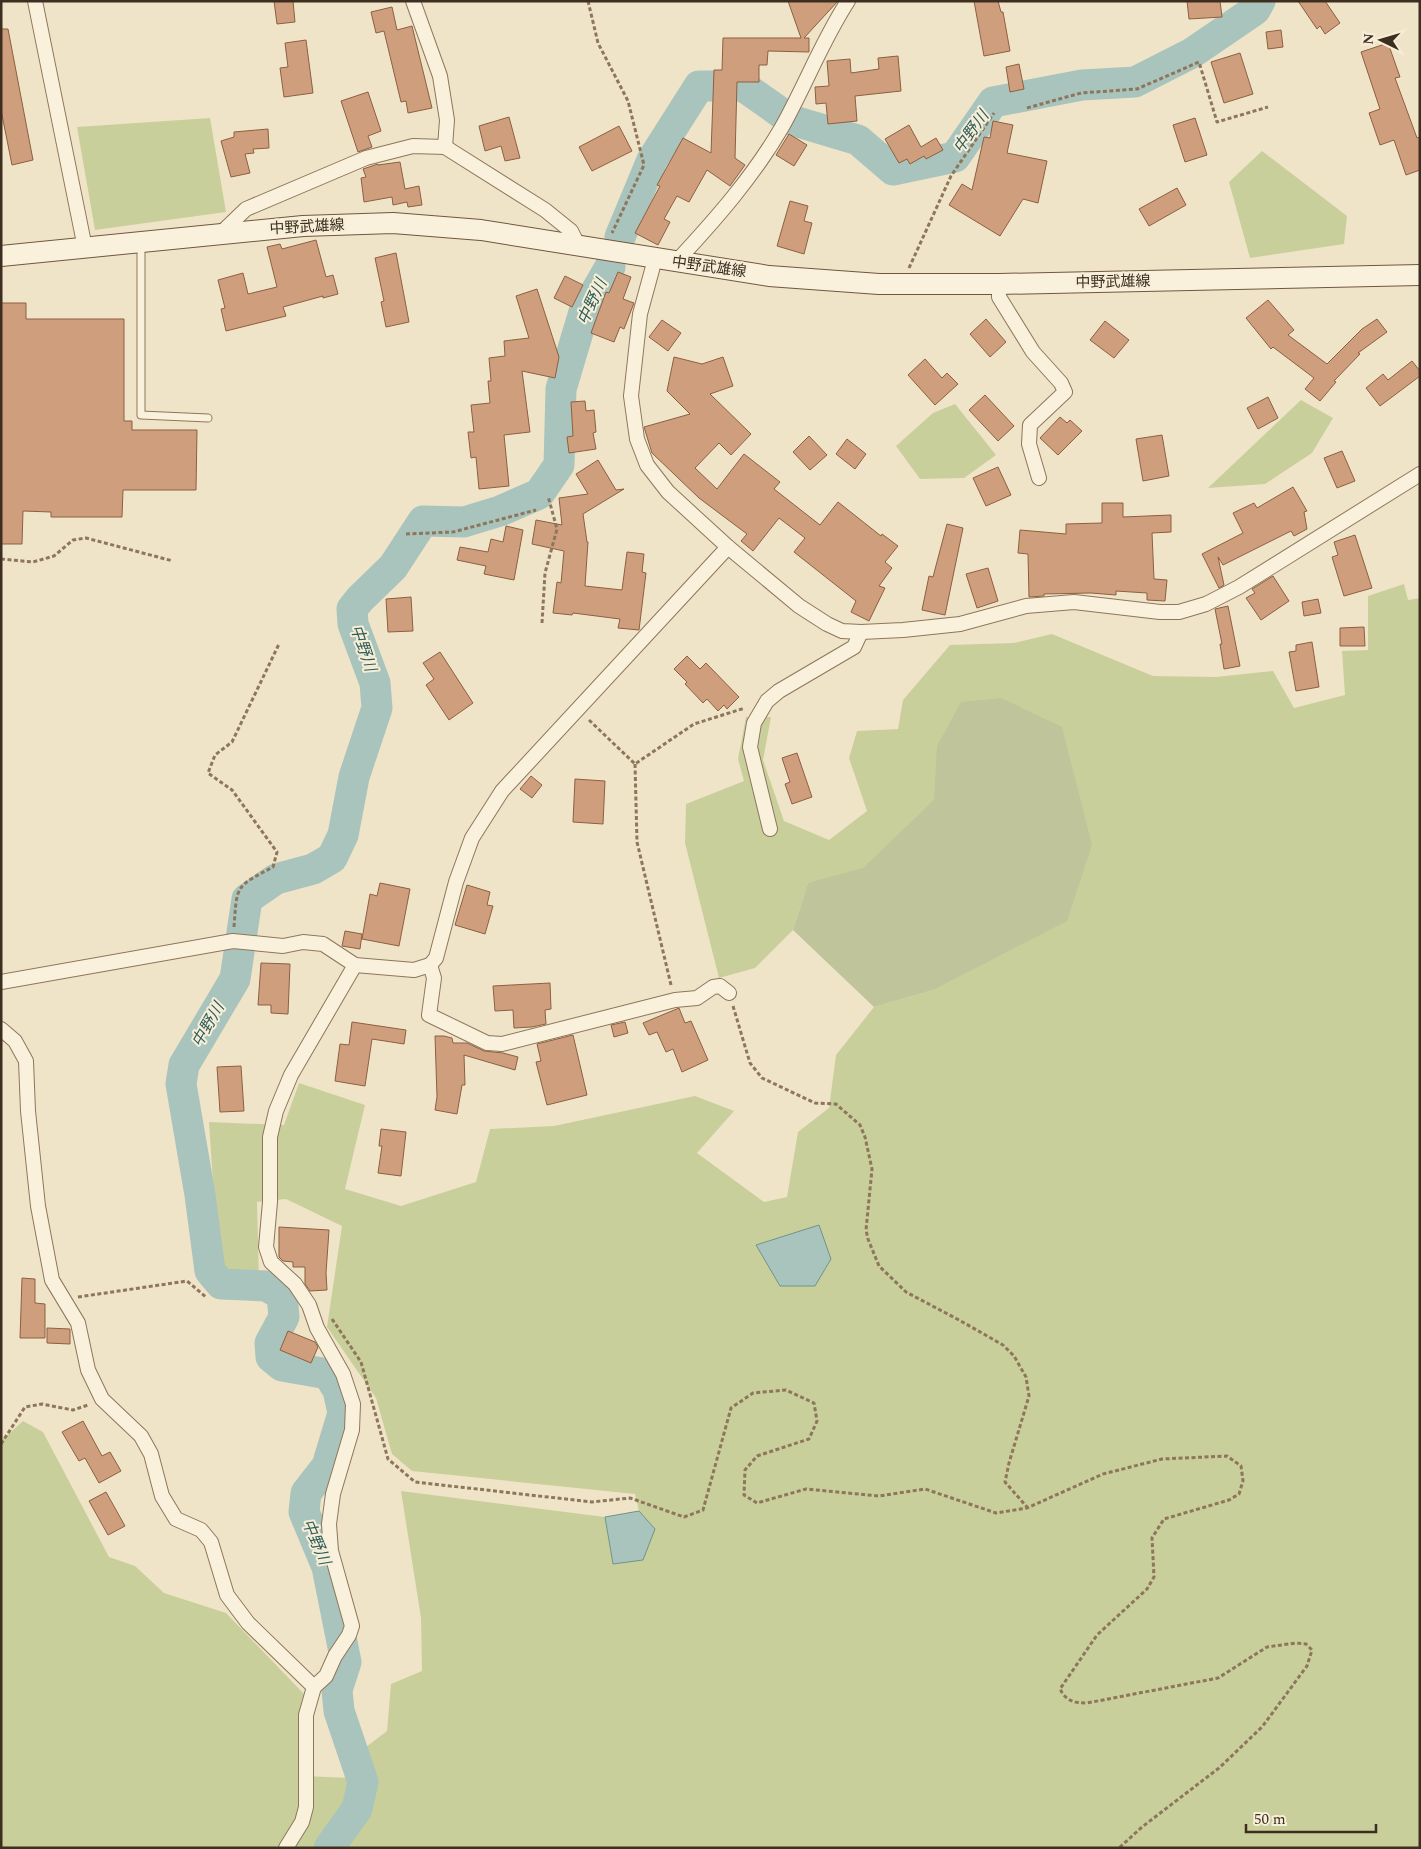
<svg xmlns="http://www.w3.org/2000/svg" width="1421" height="1849" font-family="Spectral,'Noto Sans JP',serif">
<style>
.green{fill:#c9cf9b;fill-rule:evenodd}
.cemetery{fill:#bfc49a}
.water{fill:#a9c4bc;stroke:#6f938a}
.lines{fill:none;stroke-linecap:round;stroke-linejoin:round}
.river{stroke:#a9c4bc;stroke-width:31}
.building{fill:#cf9f7d;stroke:#8d5f41}
.lane-casing{stroke:#8d765c;stroke-width:9}
.street-casing{stroke:#8d765c;stroke-width:16}
.secondary-casing{stroke:#6f573f;stroke-width:22}
.path{stroke:#8d765c;stroke-width:3;stroke-dasharray:4 2.5;stroke-linecap:butt}
.lane{stroke:#faf1dc;stroke-width:7}
.street{stroke:#faf1dc;stroke-width:14}
.secondary{stroke:#faf1dc;stroke-width:20}
.labels{text-anchor:middle;dominant-baseline:central;stroke-width:4;stroke-linejoin:round;paint-order:stroke}
.street-label{font-size:15px;fill:#3d2e20;stroke:#f7eed8}
.water-label{font-size:16px;font-style:italic;fill:#2f5d5a;stroke:#f7eed8}
</style>
<rect width="100%" height="100%" fill="#f0e4c8"/>
<g class="green">
<polygon points="210,118 226,212 95,230 77,127"/>
<polygon points="1262,151 1347,216 1344,244 1250,258 1229,182"/>
<polygon points="1301,400 1333,418 1312,453 1265,484 1208,488"/>
<polygon points="955,404 996,455 964,478 920,479 896,446 933,413"/>
<path d="M 1404,584 L 1408,600 L 1420,598 L 1420,1848 L 1,1848 L 1,1441 L 23,1421 L 43,1432 L 109,1557 L 135,1566 L 164,1593 L 226,1613 L 304,1694 L 304,1776 L 351,1778 L 366,1747 L 387,1731 L 391,1684 L 422,1671 L 421,1618 L 401,1491 L 605,1517 L 613,1564 L 655,1529 L 639,1511 L 635,1494 L 412,1471 L 392,1454 L 376,1398 L 327,1327 L 342,1226 L 286,1199 L 257,1202 L 259,1282 L 219,1273 L 209,1122 L 284,1125 L 299,1083 L 365,1105 L 345,1189 L 401,1206 L 476,1182 L 490,1129 L 554,1126 L 695,1096 L 734,1111 L 697,1153 L 764,1202 L 787,1197 L 798,1132 L 829,1108 L 836,1055 L 874,1007 L 933,990 L 958,866 L 808,883 L 793,930 L 755,968 L 719,978 L 685,843 L 686,804 L 744,781 L 738,759 L 746,717 L 771,717 L 763,760 L 784,821 L 829,840 L 867,811 L 849,758 L 857,731 L 898,729 L 903,700 L 950,645 L 1014,643 L 1052,634 L 1153,676 L 1216,677 L 1273,671 L 1294,708 L 1345,695 L 1342,651 L 1368,650 L 1368,596 ZM 831,1259 L 815,1286 L 780,1286 Z"/>
</g>
<polygon class="cemetery" points="1001,698 1062,727 1092,845 1067,921 933,990 874,1007 793,930 808,883 863,868 934,800 937,746 961,702"/>
<g class="water">
<polygon points="819,1225 831,1259 815,1286 780,1286 756,1245"/>
<polygon points="639,1511 655,1529 643,1560 613,1564 605,1517"/>
</g>
<g class="lines">
<g class="river">
<polyline points="620,237 652,160 699,86 743,86 791,120 858,140 893,170 955,157 993,102 1082,85 1135,82 1192,53 1255,10 1260,1"/>
<polyline points="329,1848 357,1809 363,1782 339,1711 337,1690 346,1662 327,1567 304,1512 306,1493 327,1466 343,1413 338,1390 328,1374 282,1366 271,1357 270,1343 284,1317 282,1295 266,1286 221,1284 210,1271 200,1195 181,1084 184,1065 235,979 247,899 276,879 313,869 332,858 343,835 354,777 377,708 375,683 353,624 352,609 360,599 393,567 423,521 464,522 500,511 539,494 559,465 561,389 584,312 610,267"/>
</g>
</g>
<g class="building">
<polygon points="274,1 293,1 295,22 277,24"/>
<polygon points="788,1 838,1 804,38 809,38 809,52 768,51 767,65 759,65 759,82 737,82 735,158 745,165 730,186 707,170 689,202 677,196 664,219 670,222 658,245 635,233 660,186 657,185 683,138 711,153 714,70 722,70 723,38 801,38"/>
<polygon points="974,1 998,1 1001,12 1003,12 1010,51 984,56"/>
<polygon points="1187,1 1220,1 1222,17 1189,19"/>
<polygon points="1298,1 1325,1 1340,23 1325,34 1320,26 1317,29"/>
<polygon points="392,7 397,30 412,26 432,108 408,113 406,101 401,102 384,31 376,33 371,12"/>
<polygon points="1,29 8,29 33,160 12,165 1,110"/>
<polygon points="1281,30 1283,47 1268,49 1266,32"/>
<polygon points="306,40 313,93 284,97 280,68 288,67 285,43"/>
<polygon points="1388,43 1400,77 1395,78 1417,138 1420,137 1420,170 1406,175 1394,140 1380,145 1369,113 1380,109 1361,52"/>
<polygon points="1240,53 1253,94 1224,103 1211,62"/>
<polygon points="898,56 901,91 855,96 857,121 828,124 826,103 816,104 815,87 829,86 827,61 850,59 851,73 879,69 878,58"/>
<polygon points="1019,64 1024,89 1010,92 1006,67"/>
<polygon points="368,92 381,131 368,136 372,147 358,152 341,101"/>
<polygon points="509,117 520,158 505,161 501,146 485,151 479,126"/>
<polygon points="1195,118 1207,155 1185,162 1173,125"/>
<polygon points="993,121 1013,125 1007,153 1047,161 1038,203 1023,199 1000,236 949,205 962,184 972,190 984,137 990,138"/>
<polygon points="909,125 921,147 936,138 943,150 926,159 924,156 910,164 907,159 899,163 885,139"/>
<polygon points="619,126 632,151 592,171 579,147"/>
<polygon points="268,129 269,148 253,149 254,153 245,154 250,173 231,177 221,141 234,137 234,132"/>
<polygon points="789,134 807,145 794,166 776,155"/>
<polygon points="400,162 405,189 419,186 422,205 408,207 407,202 393,205 392,197 364,202 361,178 366,177 363,169 378,164 378,165"/>
<polygon points="1177,188 1186,205 1149,226 1139,209"/>
<polygon points="790,201 808,206 804,221 812,223 804,254 777,246"/>
<polygon points="316,240 326,277 333,275 338,294 323,298 323,296 283,307 286,316 226,331 221,309 225,308 218,280 243,273 248,294 277,287 267,247 280,244 282,249"/>
<polygon points="396,253 409,322 386,327 381,302 384,301 375,258"/>
<polygon points="618,272 631,277 623,299 634,303 624,329 620,327 614,342 591,333 606,292 609,293"/>
<polygon points="565,276 583,285 572,307 554,298"/>
<polygon points="537,289 559,357 555,378 522,371 530,432 504,435 509,486 479,489 476,457 471,458 468,432 474,432 471,405 490,403 488,381 491,381 489,358 505,356 504,341 529,338 516,296"/>
<polygon points="1268,300 1294,330 1288,335 1327,364 1362,329 1377,319 1387,332 1358,353 1360,354 1334,381 1336,382 1320,401 1305,389 1314,378 1273,347 1271,349 1246,318"/>
<polygon points="1,303 26,303 26,319 124,319 124,421 132,421 132,430 197,430 196,490 123,490 122,517 51,517 51,512 23,511 22,544 1,544"/>
<polygon points="986,319 1006,342 990,357 970,334"/>
<polygon points="662,320 681,333 668,351 649,337"/>
<polygon points="1105,321 1129,340 1114,358 1090,340"/>
<polygon points="674,357 702,364 723,357 733,386 710,394 751,434 731,455 719,443 695,468 717,489 744,454 780,482 774,489 820,525 838,502 881,536 882,534 898,546 885,562 892,568 879,586 885,588 869,621 851,612 856,601 794,552 805,538 779,518 753,551 741,541 747,534 699,498 652,453 644,427 690,414 667,391"/>
<polygon points="925,359 942,378 947,373 958,384 935,405 908,375"/>
<polygon points="1412,361 1420,371 1420,376 1380,406 1366,388 1383,374 1388,380"/>
<polygon points="985,395 1014,426 998,441 969,410"/>
<polygon points="1268,397 1278,418 1258,429 1247,408"/>
<polygon points="585,401 586,411 594,410 596,432 593,433 596,449 569,453 567,437 573,436 571,402"/>
<polygon points="1060,417 1067,423 1070,420 1082,431 1058,455 1040,438"/>
<polygon points="1162,435 1169,476 1143,481 1136,439"/>
<polygon points="809,436 827,455 810,470 793,452"/>
<polygon points="847,439 866,454 855,469 836,454"/>
<polygon points="1342,451 1355,481 1337,488 1324,458"/>
<polygon points="598,460 616,490 624,489 583,514 587,542 588,542 585,586 622,590 627,552 644,554 642,572 646,573 639,630 618,628 620,619 573,613 572,615 553,613 557,582 561,583 564,551 532,544 536,520 562,525 559,498 588,494 576,474"/>
<polygon points="998,467 1011,495 986,506 973,478"/>
<polygon points="1293,487 1307,511 1304,512 1307,529 1294,536 1291,531 1223,565 1218,557 1224,585 1219,588 1202,554 1243,533 1233,513 1254,503 1257,508"/>
<polygon points="1102,503 1123,503 1123,517 1171,515 1171,532 1152,533 1154,579 1167,580 1165,601 1147,600 1147,593 1116,591 1116,595 1091,593 1044,594 1044,596 1029,597 1028,554 1018,553 1020,530 1066,534 1066,524 1102,523"/>
<polygon points="947,524 963,528 945,615 922,610 929,576 933,577"/>
<polygon points="506,526 523,530 514,580 484,574 486,566 457,560 460,547 488,552 491,539 503,542"/>
<polygon points="1355,535 1372,588 1344,596 1332,557 1338,555 1334,542"/>
<polygon points="988,568 998,601 977,608 966,574"/>
<polygon points="1273,576 1289,601 1261,620 1246,598 1255,593 1252,589"/>
<polygon points="411,597 413,631 388,632 386,599"/>
<polygon points="1318,599 1321,613 1304,616 1302,602"/>
<polygon points="1228,606 1240,666 1224,669 1220,644 1222,644 1215,609"/>
<polygon points="1364,627 1365,646 1340,646 1340,628"/>
<polygon points="1312,642 1319,687 1296,691 1289,652 1296,651 1296,645"/>
<polygon points="440,652 473,703 449,720 426,685 434,679 423,663"/>
<polygon points="687,656 700,669 706,663 739,697 727,709 724,705 718,711 707,699 703,703 685,684 687,682 674,669"/>
<polygon points="797,753 812,797 792,804 785,784 790,782 782,758"/>
<polygon points="531,776 542,785 532,798 520,789"/>
<polygon points="575,779 605,781 603,824 573,822"/>
<polygon points="380,883 410,889 399,946 362,939 370,894 377,896"/>
<polygon points="467,885 490,892 487,905 493,906 485,934 455,925"/>
<polygon points="345,931 362,934 360,949 342,946"/>
<polygon points="261,963 290,964 288,1014 271,1013 271,1005 258,1005"/>
<polygon points="550,983 551,1009 545,1010 546,1024 532,1027 514,1028 513,1010 495,1011 493,986"/>
<polygon points="679,1008 685,1023 691,1021 708,1060 682,1072 673,1049 666,1052 657,1032 649,1035 643,1023"/>
<polygon points="352,1022 406,1030 404,1044 372,1039 365,1086 335,1081 340,1044 349,1045"/>
<polygon points="625,1022 628,1033 614,1037 611,1025"/>
<polygon points="573,1035 587,1095 547,1105 536,1062 541,1061 537,1044"/>
<polygon points="435,1036 444,1036 452,1038 453,1043 467,1043 484,1051 503,1053 518,1057 515,1070 464,1055 465,1085 462,1085 457,1114 435,1110 437,1097"/>
<polygon points="241,1066 244,1111 220,1112 217,1067"/>
<polygon points="381,1129 406,1132 401,1176 378,1173 382,1146 379,1146"/>
<polygon points="279,1227 329,1230 326,1273 327,1290 310,1291 305,1284 305,1267 293,1267 293,1262 283,1261 279,1257"/>
<polygon points="22,1278 35,1279 35,1303 45,1304 45,1338 20,1338"/>
<polygon points="47,1328 70,1329 70,1344 47,1343"/>
<polygon points="288,1331 315,1342 318,1347 311,1363 280,1350"/>
<polygon points="83,1421 102,1456 110,1452 121,1471 99,1483 85,1458 79,1461 62,1432"/>
<polygon points="106,1492 125,1526 108,1535 89,1501"/>
</g>
<g class="lines">
<g class="lane-casing">
<polyline id="lane" points="141,245 141,415 208,418"/>
</g>
<g class="street-casing">
<g id="street">
<polyline points="35,1 85,248"/>
<polyline points="413,1 440,76 447,120 445,147"/>
<polyline points="220,234 246,209 366,158 413,146 445,147 545,210 571,231 578,245"/>
<polyline points="655,259 640,314 631,396 637,439 647,465 668,492 728,547 799,606 827,624 842,631 861,632 903,630 960,624 1026,606 1074,602 1160,612 1179,612 1206,604 1239,587 1420,474"/>
<path d="M 676,262 C 715,220 753,177 782,127 C 805,86 822,41 848,1"/>
<polyline points="999,284 999,297 1033,352 1061,383 1065,392 1030,425 1029,444 1039,478"/>
<polyline points="770,829 750,747 754,723 767,701 779,691 854,647 861,632"/>
<polyline points="430,965 434,978 429,1015 487,1043 502,1044 675,1000 697,998 713,987 720,986 729,993"/>
<polyline points="1,982 233,941 283,946 303,942 323,944 355,965 414,970 430,965 436,958 456,882 472,838 502,791 728,547"/>
<polyline points="1,1029 15,1041 26,1061 28,1111 38,1206 52,1280 78,1323 88,1370 102,1399 141,1436 151,1454 162,1496 176,1519 201,1530 211,1542 227,1595 248,1623 314,1687 306,1715 306,1807 302,1822 286,1848"/>
<polyline points="314,1687 326,1676 335,1656 349,1635 352,1626 331,1551 329,1524 333,1494 352,1430 353,1404 343,1374 317,1328 309,1305 295,1284 271,1262 266,1247 270,1202 270,1137 276,1111 291,1075 355,965"/>
</g>
</g>
<g class="secondary-casing">
<polyline id="secondary" points="1,256 303,226 393,223 481,230 769,276 879,284 999,284 1420,275"/>
</g>
<g class="path">
<polyline points="588,1 598,43 628,101 644,165 612,233"/>
<polyline points="1027,108 1081,93 1137,89 1199,62 1217,122 1268,107"/>
<polyline points="909,268 951,176 994,113"/>
<polyline points="406,534 453,532 536,510"/>
<polyline points="1,559 33,562 54,556 73,540 86,538 173,561"/>
<polyline points="542,623 545,573 557,529 548,496"/>
<polyline points="589,720 635,764 694,724 745,708"/>
<polyline points="635,764 637,842 671,985"/>
<path d="M 234,927 C 237,885 235,887 273,867 L 277,852 L 232,790 L 208,773 L 215,755 L 232,742 L 279,644"/>
<polyline points="733,1006 750,1063 762,1078 815,1103 836,1104 860,1125 865,1137 872,1169 866,1230 868,1239 879,1266 906,1292 959,1320 1003,1345 1014,1356 1026,1377 1029,1396 1009,1463 1005,1482 1027,1507"/>
<polyline points="78,1297 187,1281 207,1298"/>
<path d="M 332,1319 L 361,1362 L 388,1459 L 415,1482 L 592,1502 L 630,1498 L 684,1517 L 703,1510 L 731,1408 L 753,1393 L 786,1390 L 814,1403 L 817,1421 L 809,1439 L 757,1456 L 745,1470 L 744,1495 L 757,1503 L 806,1489 L 879,1496 L 925,1489 L 996,1513 L 1027,1508 L 1103,1474 L 1162,1459 L 1227,1456 L 1241,1466 L 1243,1481 L 1239,1494 L 1229,1500 L 1164,1519 L 1152,1538 L 1154,1577 L 1147,1589 L 1097,1635 L 1060,1689 C 1066,1701 1074,1703 1087,1703 L 1218,1678 L 1267,1647 L 1296,1643 L 1306,1644 L 1312,1650 L 1307,1666 L 1262,1727 L 1219,1768 L 1142,1827 L 1119,1848"/>
<polyline points="1,1444 25,1407 42,1404 73,1410 88,1405"/>
</g>
<use href="#lane" class="lane"/>
<use href="#street" class="street"/>
<use href="#secondary" class="secondary"/>
</g>
<g class="labels">
<g class="street-label">
<text transform="translate(307 227) rotate(-3)">中野武雄線</text>
<text transform="translate(709 267) rotate(8)">中野武雄線</text>
<text transform="translate(1113 282) rotate(-1)">中野武雄線</text>
</g>
<g class="water-label">
<text transform="translate(971 132) rotate(-54)">中野川</text>
<text transform="translate(592 302) rotate(-65)">中野川</text>
<text transform="translate(363 648) rotate(71)">中野川</text>
<text transform="translate(208 1025) rotate(-60)">中野川</text>
<text transform="translate(316 1542) rotate(67)">中野川</text>
</g>
</g>
<rect width="1421" height="1849" fill="none" stroke="#3d2e20" stroke-width="5"/>
<g transform="translate(1381 40) rotate(275)" stroke="#f7eed8" stroke-width="4" paint-order="stroke">
<path d="M0-4L9 19L0 12L-9 19Z" fill="#3d2e20"/>
<text y="-8" font-size="14" font-weight="bold" text-anchor="middle" fill="#3d2e20">N</text>
</g>
<path d="M1246 1824v8h130v-8" fill="none" stroke="#3d2e20" stroke-width="2.5"/>
<text x="1254" y="1824" font-size="15" fill="#3d2e20" stroke="#f7eed8" stroke-width="4" paint-order="stroke">50 m</text>
</svg>
